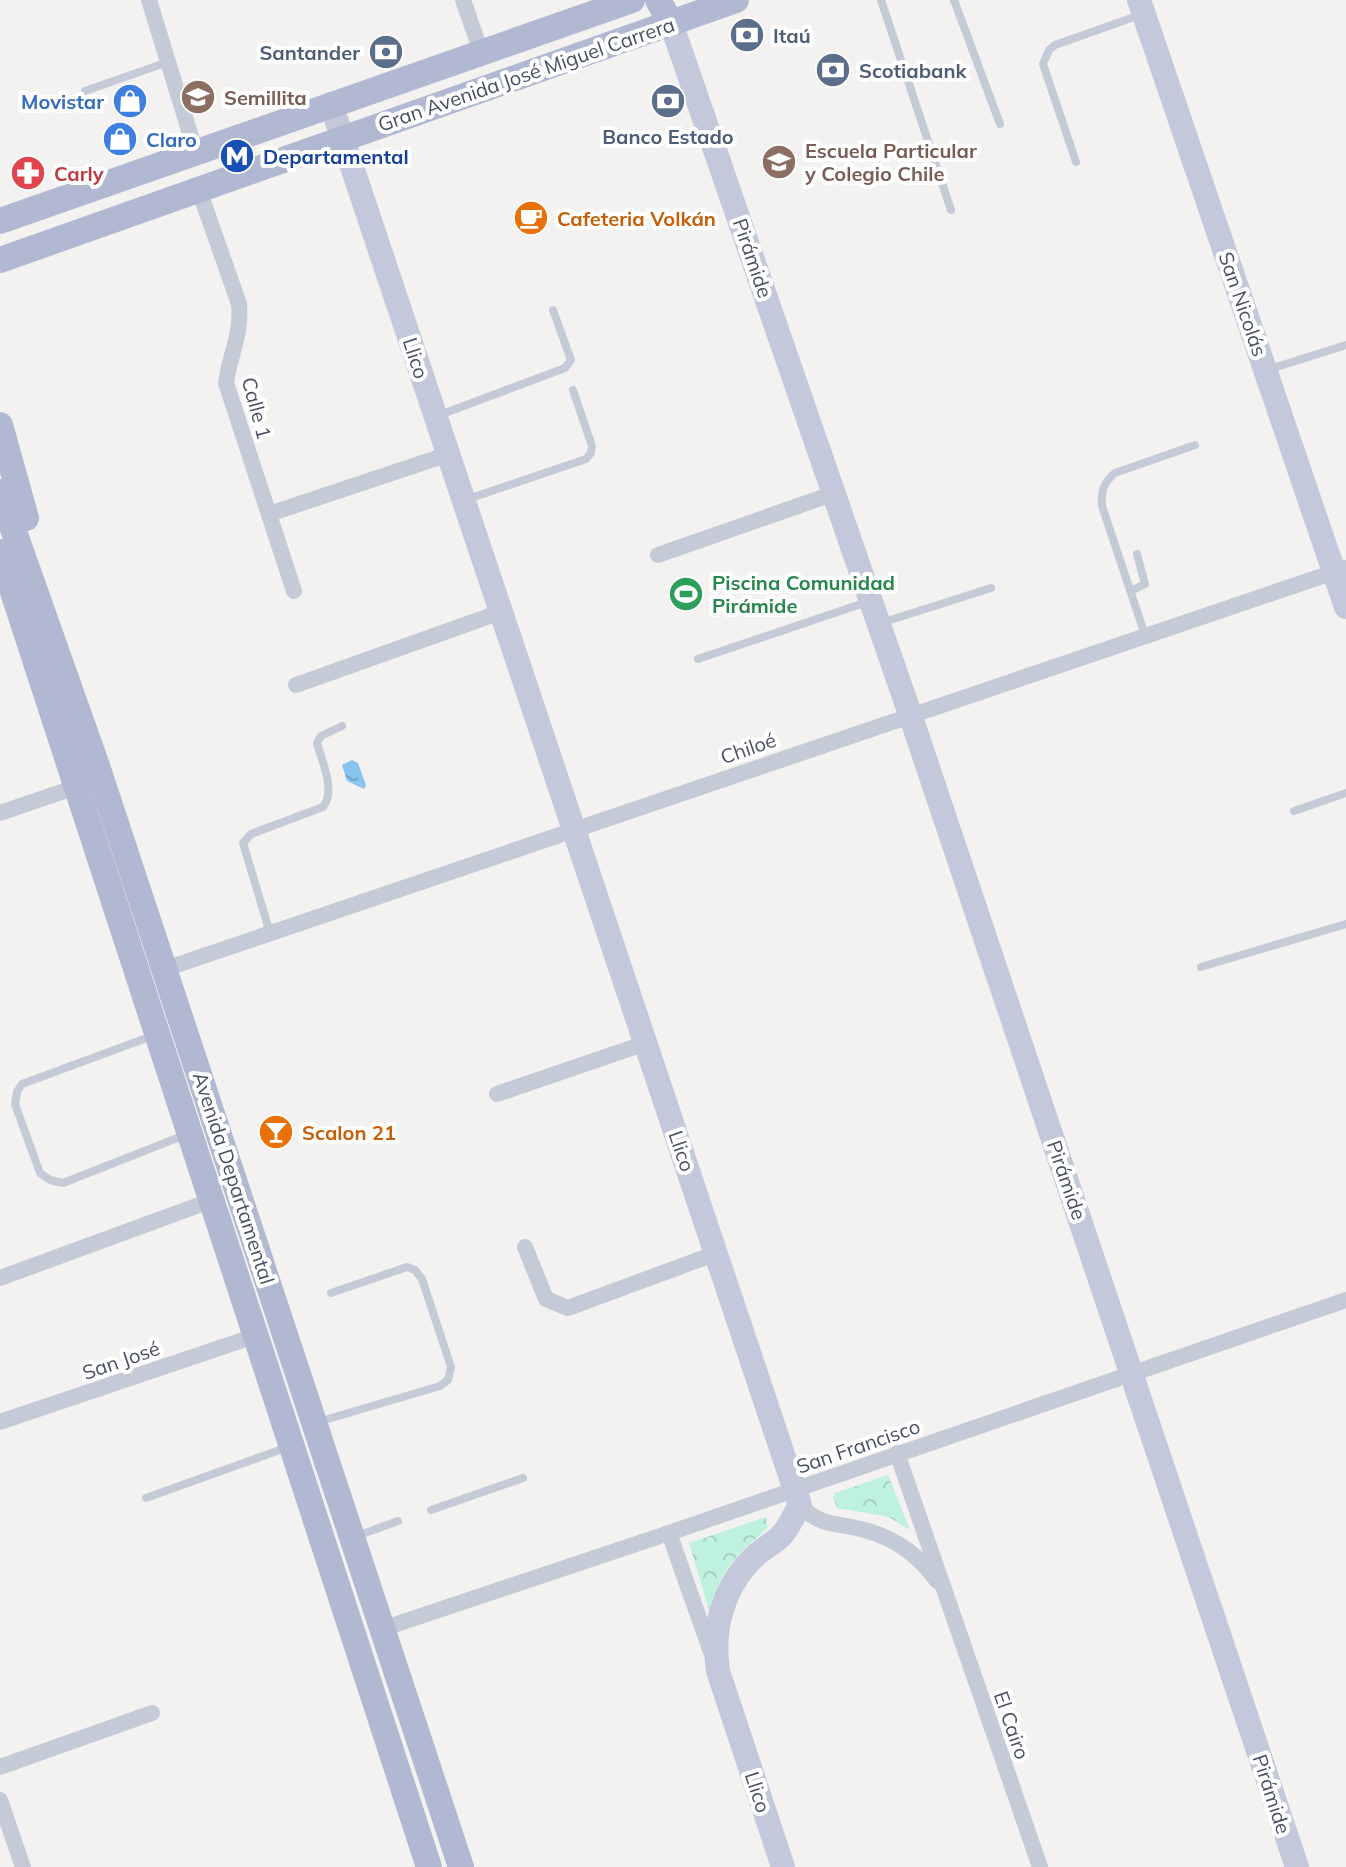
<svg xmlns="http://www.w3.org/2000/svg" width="1346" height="1867" font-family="Mulish,sans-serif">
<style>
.park{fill:url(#park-crowns)}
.water{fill:url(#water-ripples)}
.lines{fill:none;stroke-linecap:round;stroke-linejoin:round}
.lane{stroke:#c4cad6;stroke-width:8}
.street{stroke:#c4cad6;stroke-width:16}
.secondary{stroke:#c3c9da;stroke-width:24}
.primary{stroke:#b0b9d1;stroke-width:26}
.labels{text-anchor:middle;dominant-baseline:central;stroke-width:8;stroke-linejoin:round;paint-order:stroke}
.service-label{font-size:20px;font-weight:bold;fill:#4e5e75;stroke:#fff;text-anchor:start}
.street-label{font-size:20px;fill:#484f60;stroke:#fff}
.education-label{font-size:20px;font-weight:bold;fill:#785e54;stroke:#fff;text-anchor:start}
.shop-label{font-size:20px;font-weight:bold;fill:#366cbe;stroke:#fff;text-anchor:end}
.transit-label{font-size:20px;font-weight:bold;fill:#164399;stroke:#fff;text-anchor:start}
.health-label{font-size:20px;font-weight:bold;fill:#be3a42;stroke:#fff;text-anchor:start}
.food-label{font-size:20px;font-weight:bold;fill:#c56008;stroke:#fff;text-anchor:start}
.leisure-label{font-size:20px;font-weight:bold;fill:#27864d;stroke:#fff;text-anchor:start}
</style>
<defs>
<pattern id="park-crowns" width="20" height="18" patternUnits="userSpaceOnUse" patternTransform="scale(2)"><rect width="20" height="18" fill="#bef2de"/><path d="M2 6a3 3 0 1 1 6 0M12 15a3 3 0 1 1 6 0" fill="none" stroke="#a5d1c1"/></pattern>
<pattern id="water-ripples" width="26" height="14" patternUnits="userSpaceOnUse" patternTransform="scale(2)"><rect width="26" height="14" fill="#89c4f1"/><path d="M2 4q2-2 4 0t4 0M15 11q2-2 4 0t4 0" fill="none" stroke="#72a2c7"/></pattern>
</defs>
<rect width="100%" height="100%" fill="#f3f2f1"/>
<g class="park">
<polygon points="888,1475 910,1530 889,1517 837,1508 833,1497 835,1493"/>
<path d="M 766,1517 L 768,1528 C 735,1556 722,1568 709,1610 L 689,1543 Z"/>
</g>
<g class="water">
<polygon points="697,581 702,597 675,607 670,591"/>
<polygon points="352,760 358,763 366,785 364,789 347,781 342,765"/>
</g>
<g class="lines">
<g class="lane">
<polyline points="881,0 951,210"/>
<polyline points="954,0 1000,124"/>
<polyline points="85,91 168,62"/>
<polyline points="1076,162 1043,64 1049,50 1055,45 1140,15"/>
<polyline points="1267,370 1346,345"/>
<polyline points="437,416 565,368 571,360 553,310"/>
<polyline points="465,500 586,459 591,453 592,446 573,390"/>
<polyline points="1131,591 1145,584 1137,554"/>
<polyline points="881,623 991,588"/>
<path d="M 1145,635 L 1102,506 C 1101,491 1103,483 1115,473 L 1195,445"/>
<polyline points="698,659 867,602"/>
<polyline points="1294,811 1346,793"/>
<path d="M 270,933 L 243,843 L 251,834 L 323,807 C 336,790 322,762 317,743 L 321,736 L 342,726"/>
<polyline points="1201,967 1346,924"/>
<polyline points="152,1036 22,1084 17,1092 15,1104 40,1173 50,1180 63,1183 185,1135"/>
<polyline points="318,1422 440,1386 448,1380 451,1367 422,1279 415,1270 407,1267 331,1293"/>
<polyline points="146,1498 288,1447"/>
<polyline points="431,1510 523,1478"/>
<polyline points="357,1536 398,1521"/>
</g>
<g class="street">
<polyline points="149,0 196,153"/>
<polyline points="463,0 481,52"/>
<path d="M 199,190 L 239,304 C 242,335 230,353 226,383 L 294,591"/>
<polyline points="269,514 449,454"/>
<polyline points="658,555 835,493"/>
<polyline points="296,685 501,612"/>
<polyline points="0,813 76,787"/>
<polyline points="165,969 1346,568"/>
<polyline points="497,1094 646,1043"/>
<polyline points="525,1247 546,1299 568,1308 717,1253"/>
<polyline points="0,1278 210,1201"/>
<polyline points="0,1422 255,1336"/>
<polyline points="897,1453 1040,1867"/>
<path d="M 800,1505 C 822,1529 840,1522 868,1531 C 896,1539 920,1557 937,1581"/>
<polyline points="669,1533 711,1652"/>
<polyline points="382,1629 669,1533 1346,1300"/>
<polyline points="0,1767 152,1713"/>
<polyline points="0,1800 23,1867"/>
</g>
<g class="secondary">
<polyline points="1139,0 1346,607"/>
<polyline points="671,23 910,714 1297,1867"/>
<path d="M 331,104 L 800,1505 C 794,1515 789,1528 780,1537 C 771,1545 759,1551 751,1560 C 722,1590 712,1630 718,1671 L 783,1867"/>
</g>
<g class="primary">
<polyline points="658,0 671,23"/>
<polyline points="0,221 632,0"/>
<polyline points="0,260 736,0"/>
<polyline points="0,425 26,518"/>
<polyline points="0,492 96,763 461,1867"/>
<polyline points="0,552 429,1867"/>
</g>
</g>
<defs>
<g id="bank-disc" transform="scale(1.8)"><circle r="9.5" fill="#5c6f8a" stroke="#fff"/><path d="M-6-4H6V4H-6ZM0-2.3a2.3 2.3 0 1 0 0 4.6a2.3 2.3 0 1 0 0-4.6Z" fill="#fff"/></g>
<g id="school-disc" transform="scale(1.8)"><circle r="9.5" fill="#8d6e63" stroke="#fff"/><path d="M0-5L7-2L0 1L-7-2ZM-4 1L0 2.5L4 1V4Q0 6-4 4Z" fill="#fff"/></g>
<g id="shop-disc" transform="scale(1.8)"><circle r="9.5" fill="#3f7fe0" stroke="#fff"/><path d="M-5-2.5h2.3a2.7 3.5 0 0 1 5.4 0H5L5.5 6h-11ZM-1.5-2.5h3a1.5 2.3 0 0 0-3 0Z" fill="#fff"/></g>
<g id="metro-disc" transform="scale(1.8)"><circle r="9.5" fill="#1a4fb4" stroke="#fff"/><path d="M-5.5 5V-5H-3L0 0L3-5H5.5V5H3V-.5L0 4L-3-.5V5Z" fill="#fff"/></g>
<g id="pharmacy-disc" transform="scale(1.8)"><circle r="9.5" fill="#e0444e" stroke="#fff"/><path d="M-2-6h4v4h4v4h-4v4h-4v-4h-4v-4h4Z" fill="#fff"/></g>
<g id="cafe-disc" transform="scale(1.8)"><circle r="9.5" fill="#e8710a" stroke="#fff"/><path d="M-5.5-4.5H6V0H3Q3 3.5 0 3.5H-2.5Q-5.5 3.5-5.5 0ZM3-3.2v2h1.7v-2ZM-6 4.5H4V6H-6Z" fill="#fff"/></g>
<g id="stadium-disc" transform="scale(1.8)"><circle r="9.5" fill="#2e9e5b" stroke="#fff"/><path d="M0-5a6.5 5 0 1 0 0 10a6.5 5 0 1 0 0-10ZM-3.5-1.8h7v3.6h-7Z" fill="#fff"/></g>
<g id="bar-disc" transform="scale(1.8)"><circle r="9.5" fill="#e8710a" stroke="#fff"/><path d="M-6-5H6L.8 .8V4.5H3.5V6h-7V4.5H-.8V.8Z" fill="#fff"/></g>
</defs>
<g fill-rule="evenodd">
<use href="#bank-disc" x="747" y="35"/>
<use href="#bank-disc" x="386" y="52"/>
<use href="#bank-disc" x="833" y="70"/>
<use href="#school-disc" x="198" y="97"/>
<use href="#shop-disc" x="130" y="101"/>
<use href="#bank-disc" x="668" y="101"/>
<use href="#shop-disc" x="120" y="139"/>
<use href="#metro-disc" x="237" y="156"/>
<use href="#school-disc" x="779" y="162"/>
<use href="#pharmacy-disc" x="28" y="173"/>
<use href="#cafe-disc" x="531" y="218"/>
<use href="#stadium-disc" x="686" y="594"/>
<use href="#bar-disc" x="276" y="1132"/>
</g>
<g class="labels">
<g class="service-label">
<text x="773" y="35">Itaú</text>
<text x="360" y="52" text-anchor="end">Santander</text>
<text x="859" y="70">Scotiabank</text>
<text x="668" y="136" text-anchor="middle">Banco Estado</text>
</g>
<g class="street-label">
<text transform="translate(526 74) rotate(-19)">Gran Avenida José Miguel Carrera</text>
<text transform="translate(753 258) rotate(71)">Pirámide</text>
<text transform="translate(1243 304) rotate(71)">San Nicolás</text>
<text transform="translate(416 358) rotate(72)">Llico</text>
<text transform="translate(257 408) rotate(75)">Calle 1</text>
<text transform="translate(748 748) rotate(-19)">Chiloé</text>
<text transform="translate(682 1151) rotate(71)">Llico</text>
<text transform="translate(234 1178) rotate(72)">Avenida Departamental</text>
<text transform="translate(1067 1180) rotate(71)">Pirámide</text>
<text transform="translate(121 1360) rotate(-19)">San José</text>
<text transform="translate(858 1446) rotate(-19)">San Francisco</text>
<text transform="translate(1012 1725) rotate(71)">El Cairo</text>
<text transform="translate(758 1792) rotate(72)">Llico</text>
<text transform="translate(1272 1794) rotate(72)">Pirámide</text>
</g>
<g class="education-label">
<text x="224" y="97">Semillita</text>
<text x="805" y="150">Escuela Particular<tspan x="805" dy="23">y Colegio Chile</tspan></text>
</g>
<g class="shop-label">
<text x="104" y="101">Movistar</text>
<text x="146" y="139" text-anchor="start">Claro</text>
</g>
<g class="transit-label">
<text x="263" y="156">Departamental</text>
</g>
<g class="health-label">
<text x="54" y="173">Carly</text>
</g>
<g class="food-label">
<text x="557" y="218">Cafeteria Volkán</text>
<text x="302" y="1132">Scalon 21</text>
</g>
<g class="leisure-label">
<text x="712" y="582">Piscina Comunidad<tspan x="712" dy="23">Pirámide</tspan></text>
</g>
</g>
</svg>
